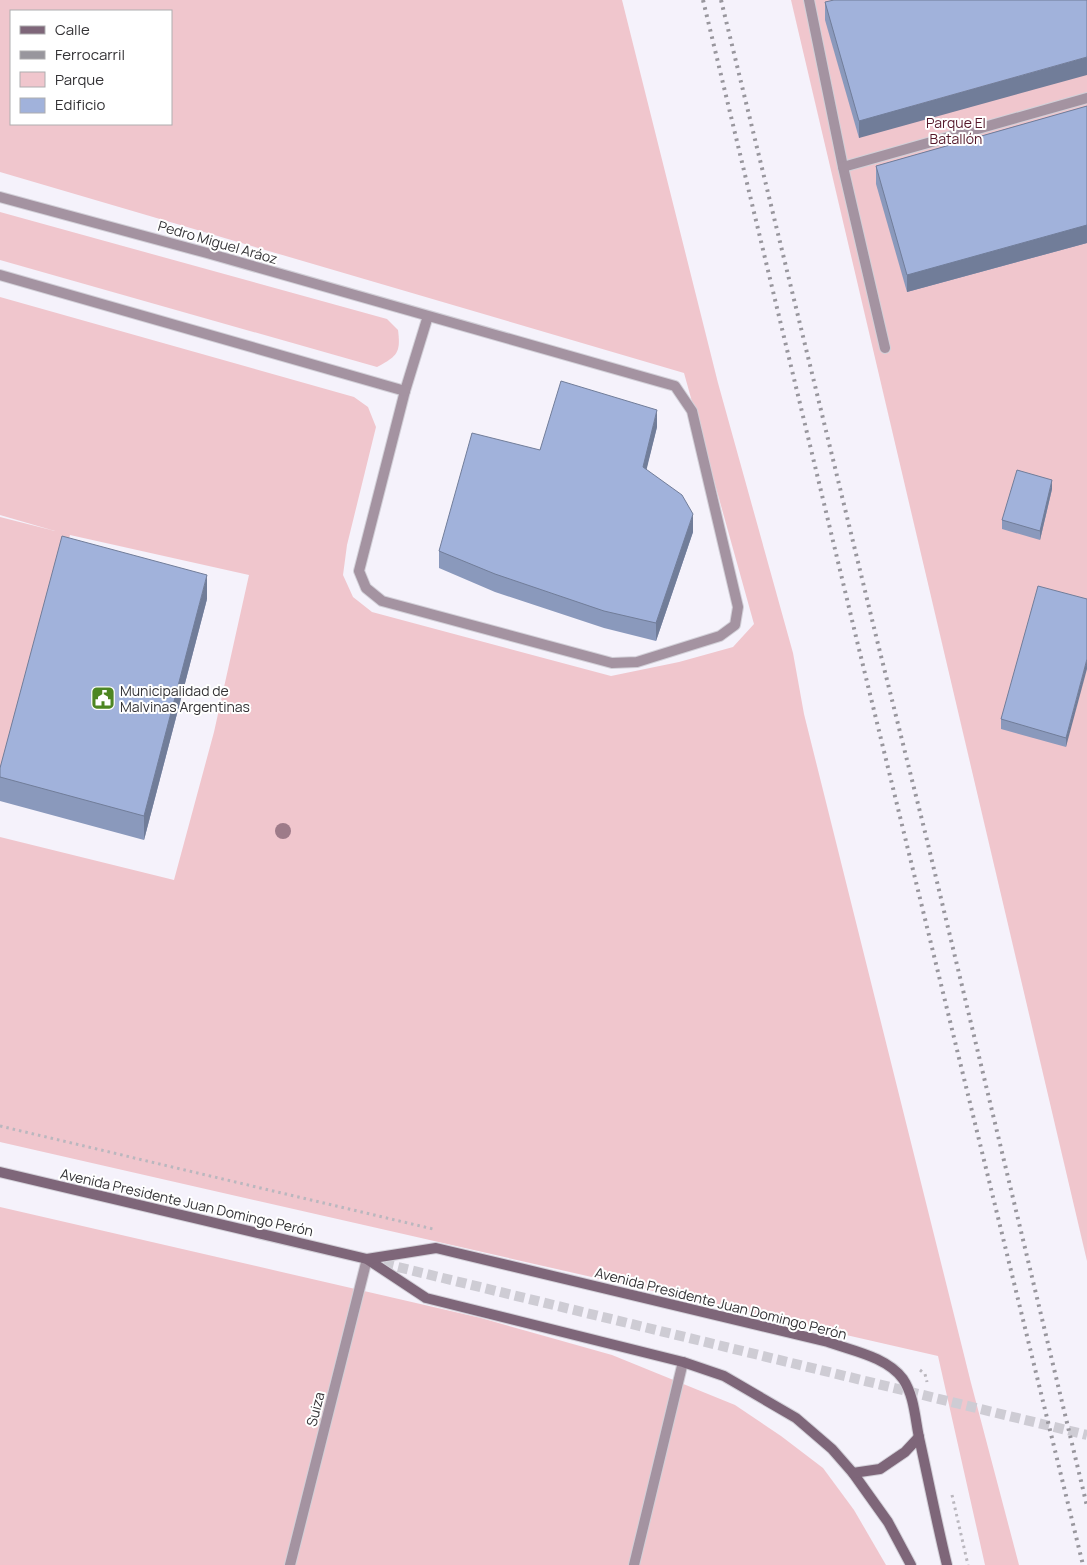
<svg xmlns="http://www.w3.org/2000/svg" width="1087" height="1565" font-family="Manrope,sans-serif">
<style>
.park{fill:#f0c6cd;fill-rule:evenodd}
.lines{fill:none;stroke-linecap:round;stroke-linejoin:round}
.secondary-tunnel{stroke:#ceccd4;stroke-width:10;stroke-dasharray:10 5;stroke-linecap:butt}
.service-casing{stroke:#d2d0d8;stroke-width:12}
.minor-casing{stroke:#d2d0d8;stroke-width:12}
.secondary-casing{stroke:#d2d0d8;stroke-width:12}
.path{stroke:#bab7be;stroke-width:3;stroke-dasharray:2.5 4;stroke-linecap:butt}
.service{stroke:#a493a1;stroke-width:10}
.minor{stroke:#a493a1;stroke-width:10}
.secondary{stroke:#7e6679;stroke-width:10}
.rail{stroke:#98969d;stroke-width:4;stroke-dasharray:2.5 5;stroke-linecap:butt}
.tree{fill:#9e7b89}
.wall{fill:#8a99bc}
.shaded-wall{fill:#717d99}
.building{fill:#a1b2db;stroke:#717d99}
.labels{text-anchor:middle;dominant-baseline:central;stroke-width:4;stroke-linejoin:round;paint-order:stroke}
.park-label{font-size:14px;fill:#56192b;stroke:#fff}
.street-label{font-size:14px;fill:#343336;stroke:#fff}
.poi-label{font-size:14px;fill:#343336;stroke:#fff;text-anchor:start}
</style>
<rect width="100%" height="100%" fill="#f5f2fb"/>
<g class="park">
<path d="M 0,0 L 622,0 L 718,383 L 793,653 L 804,714 L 971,1383 L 1019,1565 L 985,1565 L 938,1356 L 0,1142 L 0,837 L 174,880 L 214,732 L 249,575 L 70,535 L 0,790 L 0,517 L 55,531 L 0,515 L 0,297 L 354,397 L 368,407 L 376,427 L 347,545 L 343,575 L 353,597 L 372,612 L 611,676 L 679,662 L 733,647 L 754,624 L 684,373 L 0,172 ZM 11,11 L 171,11 L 171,124 L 11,124 Z"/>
<polygon points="791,0 1087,0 1087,1261"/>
<path d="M 0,212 L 387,319 L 398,330 C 401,353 397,356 377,367 L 0,260 Z"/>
<polygon points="0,1207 481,1318 612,1355 735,1405 781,1436 823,1468 854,1510 886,1565 0,1565"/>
</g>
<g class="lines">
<polyline class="secondary-tunnel" points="369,1260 1087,1435"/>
<g class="service-casing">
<g id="service">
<polyline points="809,0 843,167 885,348"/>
<polyline points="843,167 1087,98"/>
<polyline points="0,197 207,253 675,386 692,411 738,607 735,625 720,636 637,662 612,663 382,601 366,588 359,571 405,391 428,316"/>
<polyline points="0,275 405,391"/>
</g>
</g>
<g class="minor-casing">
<g id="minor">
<polyline points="290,1565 367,1259"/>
<polyline points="634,1565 683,1362"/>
</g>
</g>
<g class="secondary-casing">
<g id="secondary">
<polyline points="0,1172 367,1259 426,1298 683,1362 724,1376 796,1418 832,1449 853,1473 888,1522 911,1565"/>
<path d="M 367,1259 L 436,1248 L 828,1342 C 853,1351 887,1357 903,1379 C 915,1397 915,1421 920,1442 C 929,1483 937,1524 947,1565"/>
<polyline points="853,1473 880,1469 905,1452 919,1437"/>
</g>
</g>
<g class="path">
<polyline points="0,1126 433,1229"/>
<polyline points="920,1370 925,1374 927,1382"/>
<polyline points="952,1495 968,1565"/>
</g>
<use href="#service" class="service"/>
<use href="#minor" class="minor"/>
<use href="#secondary" class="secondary"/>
<g class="rail">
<polyline points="703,0 858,645 1083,1565"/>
<polyline points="721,0 877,640 926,836 1087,1506"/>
</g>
</g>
<circle class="tree" cx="283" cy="831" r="8"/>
<g class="wall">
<polygon points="1087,0 859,138 825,20 825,2"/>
<polygon points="1087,106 1087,243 907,292 876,184 876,166"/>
<polygon points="657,427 646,470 693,532 656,641 604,628 495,592 439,568 439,551 540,450"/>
<polygon points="1052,489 1040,540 1002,529 1002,520"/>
<polygon points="207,599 144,840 0,801 0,768"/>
<polygon points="1087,599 1066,747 1001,729 1001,719"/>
</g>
<g class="shaded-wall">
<polygon points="1087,57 1087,75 859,138 859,121"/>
<polygon points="1087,225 1087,243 907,292 907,275"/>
<polygon points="657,410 657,427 643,484 643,467"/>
<polygon points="1052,480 1052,489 1040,540 1040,531"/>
<polygon points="693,514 693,532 656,641 656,623"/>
<polygon points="207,575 207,599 144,840 144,816"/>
<polygon points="1087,659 1087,669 1066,747 1066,738"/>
</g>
<g class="building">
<polygon points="834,0 1087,0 1087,57 859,121 825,2"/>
<polygon points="1087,106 1087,225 907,275 876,166"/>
<polygon points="561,381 657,410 643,467 682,495 693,514 656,623 604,611 495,574 439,551 472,433 540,450"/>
<polygon points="1017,470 1052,480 1040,531 1002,520"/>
<polygon points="62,536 207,575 144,816 0,777 0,768"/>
<polygon points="1038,586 1087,599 1087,659 1066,738 1001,719"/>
</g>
<defs>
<g id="civic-square" transform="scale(1.25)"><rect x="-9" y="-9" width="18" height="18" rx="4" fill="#4d8622" stroke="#fff"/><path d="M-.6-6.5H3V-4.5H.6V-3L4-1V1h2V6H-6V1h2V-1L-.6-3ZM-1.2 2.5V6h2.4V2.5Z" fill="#fff"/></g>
</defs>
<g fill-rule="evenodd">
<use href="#civic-square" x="103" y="698"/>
</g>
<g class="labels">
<g class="park-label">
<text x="956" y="122">Parque El<tspan x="956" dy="16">Batallón</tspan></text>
</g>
<g class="street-label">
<text transform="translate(218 242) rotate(16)">Pedro Miguel Aráoz</text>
<text transform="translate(187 1202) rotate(13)">Avenida Presidente Juan Domingo Perón</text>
<text transform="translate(721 1303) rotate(14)">Avenida Presidente Juan Domingo Perón</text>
<text transform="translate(315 1409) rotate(-76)">Suiza</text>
</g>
<g class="poi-label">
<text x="120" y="690">Municipalidad de<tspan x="120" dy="16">Malvinas Argentinas</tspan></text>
</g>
</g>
<rect x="10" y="10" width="162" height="115" fill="#ffffff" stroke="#aeadaf"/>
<rect x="20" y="26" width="25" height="8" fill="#7e6679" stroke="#aeadaf"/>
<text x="55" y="35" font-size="15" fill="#343336">Calle</text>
<rect x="20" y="51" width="25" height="8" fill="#98969d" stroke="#aeadaf"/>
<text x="55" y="60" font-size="15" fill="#343336">Ferrocarril</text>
<rect x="20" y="72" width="25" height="15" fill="#f0c6cd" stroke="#aeadaf"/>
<text x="55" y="85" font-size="15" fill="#343336">Parque</text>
<rect x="20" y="98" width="25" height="15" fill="#a1b2db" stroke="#aeadaf"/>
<text x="55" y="110" font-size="15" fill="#343336">Edificio</text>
</svg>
